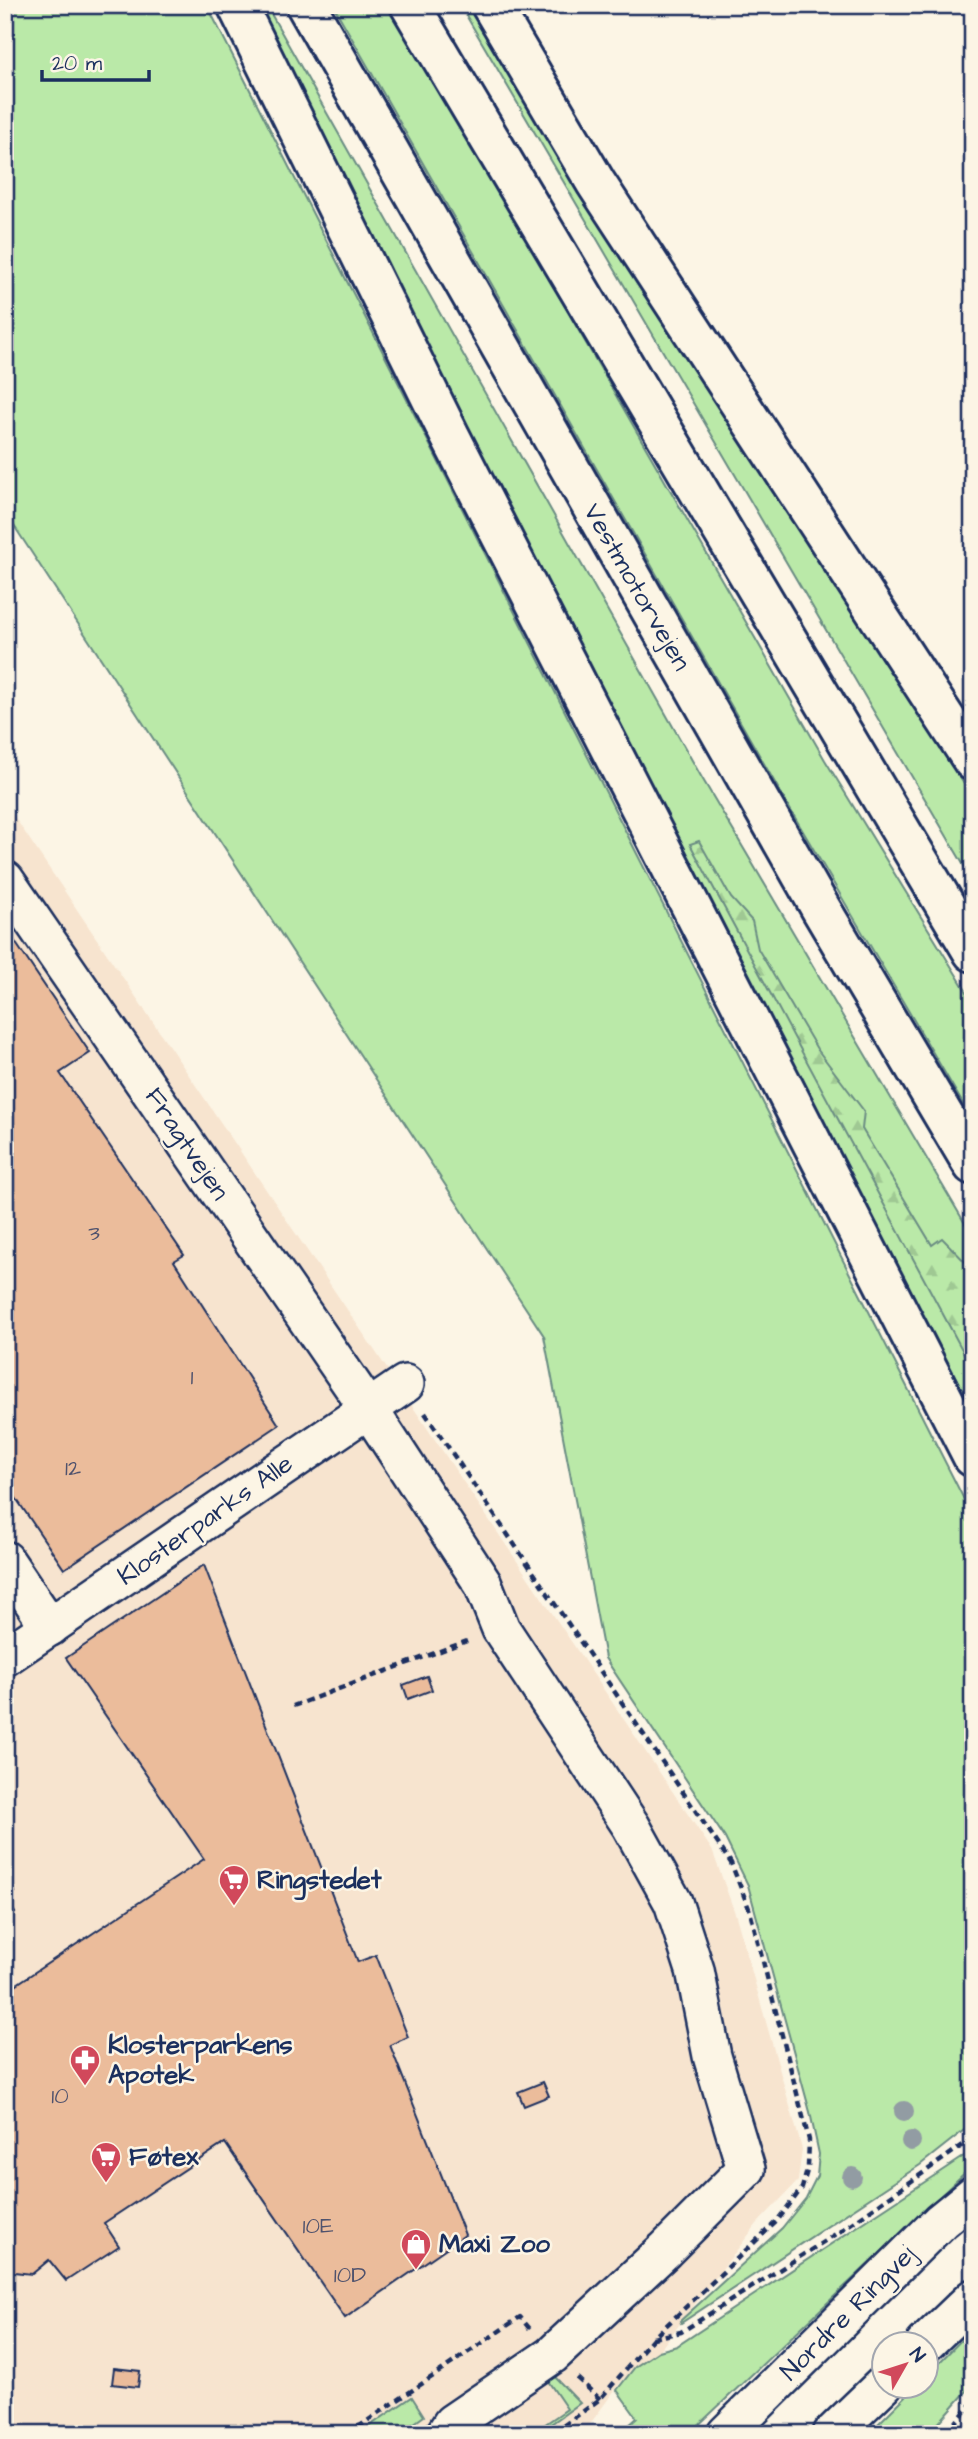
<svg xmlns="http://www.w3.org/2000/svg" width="978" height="2439" font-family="'Architects Daughter',sans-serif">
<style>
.built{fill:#f7e4cf}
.green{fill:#bae9a8;stroke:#6a8c83;stroke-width:2}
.forest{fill:url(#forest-firs);stroke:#6a8c83;stroke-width:2}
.building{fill:#ebbc9b;stroke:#1b2f5e;stroke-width:2}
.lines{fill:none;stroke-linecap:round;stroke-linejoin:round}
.minor-casing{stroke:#1b2f5e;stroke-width:42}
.highway-casing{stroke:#1b2f5e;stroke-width:44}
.path{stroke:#1b2f5e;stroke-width:4.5;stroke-dasharray:7 5;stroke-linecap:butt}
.minor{stroke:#fcf5e5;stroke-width:37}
.highway{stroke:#fcf5e5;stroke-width:38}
.tree{fill:#929ca3}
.labels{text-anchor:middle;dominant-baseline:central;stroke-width:5;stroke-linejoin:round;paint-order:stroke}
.number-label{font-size:23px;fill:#4f526d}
.street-label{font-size:26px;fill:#1b2f5e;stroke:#fcf5e5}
.poi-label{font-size:26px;font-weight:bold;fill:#1b2f5e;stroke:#fcf5e5;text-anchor:start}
</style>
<defs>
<pattern id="forest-firs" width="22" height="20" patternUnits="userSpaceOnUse" patternTransform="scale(1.75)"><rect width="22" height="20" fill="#bae9a8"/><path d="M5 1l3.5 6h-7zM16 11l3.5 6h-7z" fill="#9fc893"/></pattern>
</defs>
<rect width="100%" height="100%" fill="#fcf5e5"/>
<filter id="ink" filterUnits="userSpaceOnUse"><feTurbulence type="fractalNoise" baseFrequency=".0143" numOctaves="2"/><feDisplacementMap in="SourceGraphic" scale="14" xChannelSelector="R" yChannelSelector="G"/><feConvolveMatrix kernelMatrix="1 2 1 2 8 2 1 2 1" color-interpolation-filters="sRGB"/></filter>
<g filter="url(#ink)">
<polygon class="built" points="5,803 712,1850 736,1916 802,2149 798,2181 757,2224 659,2351 620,2383 590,2424 573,2434 5,2434"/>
<g class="green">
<polygon points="5,5 207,5 973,1517 973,2123 920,2165 681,2323 680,2321 782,2228 806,2198 817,2176 819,2154 810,2112 748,1885 725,1838 605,1658 544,1336 5,512"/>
<polygon points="252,5 266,5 702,778 973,1237 973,1422"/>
<polygon points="333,5 392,5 825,760 973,1002 973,1121 787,804"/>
<polygon points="460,5 473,5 636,275 973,798 973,881"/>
<polygon points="973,2150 973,2165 689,2434 619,2434 637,2418 617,2390 635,2367 659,2351 677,2346"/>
<polygon points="973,2328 973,2384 929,2434 868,2434 915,2387 926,2386 926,2376"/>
<polygon points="555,2377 580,2403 537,2434 531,2434 567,2409 548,2381"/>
<polygon points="412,2397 424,2416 399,2434 358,2434"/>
</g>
<polygon class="forest" points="699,841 731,898 752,921 758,949 817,1049 864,1111 862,1129 932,1245 942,1238 973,1270 973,1370 690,844"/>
<g class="building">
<polygon points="5,927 90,1053 60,1073 184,1255 174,1261 279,1425 64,1569 5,1482"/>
<polygon points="204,1565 358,1962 376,1955 408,2037 390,2045 465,2235 345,2318 225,2143 104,2223 119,2246 66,2281 49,2260 32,2274 5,2271 5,1992 204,1859 66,1658"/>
<polygon points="427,1676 432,1690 408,1699 403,1685"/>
<polygon points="5,1877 15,1892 6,1898 15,1913 5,1919"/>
<polygon points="543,2082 549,2096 524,2106 518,2092"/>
<polygon points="114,2368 140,2371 138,2387 112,2384"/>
</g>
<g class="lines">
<g class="minor-casing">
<g id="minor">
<polyline points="5,880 368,1408 483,1584 501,1629 631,1826 673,1902 695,1970 712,2056 746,2169 665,2250 552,2355 452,2423 445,2434"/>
<polyline points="5,1560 50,1627"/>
<polyline points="5,1657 405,1384"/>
<polyline points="925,2344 973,2298"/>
<polyline points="726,2434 941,2221 973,2195"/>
<polyline points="832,2434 884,2384"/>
</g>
</g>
<g class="highway-casing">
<g id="highway">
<polyline points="237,5 449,434 973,1457"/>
<polyline points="306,5 821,909 973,1165"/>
<polyline points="410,5 973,952"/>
<polyline points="491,5 596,183 973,761"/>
</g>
</g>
<g class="path">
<polyline points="5,183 6,185"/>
<polyline points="425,1413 731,1863 750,1911 809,2140 808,2167 802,2188 777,2221 653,2338 600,2399 552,2434"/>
<polyline points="293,1706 467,1641"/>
<polyline points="653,2338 681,2332 839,2232 973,2138"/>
<polyline points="577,2378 600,2399"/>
<polyline points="348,2434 520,2317 530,2329"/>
<polyline points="946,2434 973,2402"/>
</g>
<use href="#minor" class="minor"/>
<use href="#highway" class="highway"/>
</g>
<g class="tree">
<circle cx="904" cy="2111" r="10"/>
<circle cx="911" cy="2141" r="10"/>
<circle cx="852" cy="2177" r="10"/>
</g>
</g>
<defs>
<g id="supermarket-pin" transform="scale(1.575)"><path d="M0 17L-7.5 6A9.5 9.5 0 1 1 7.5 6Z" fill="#d1495b" stroke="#fcf5e5"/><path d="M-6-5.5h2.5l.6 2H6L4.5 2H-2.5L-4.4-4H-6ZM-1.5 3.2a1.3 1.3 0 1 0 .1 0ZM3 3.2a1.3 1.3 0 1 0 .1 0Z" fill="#fff"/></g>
<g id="pharmacy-pin" transform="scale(1.575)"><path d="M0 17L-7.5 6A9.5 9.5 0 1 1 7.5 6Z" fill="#d1495b" stroke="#fcf5e5"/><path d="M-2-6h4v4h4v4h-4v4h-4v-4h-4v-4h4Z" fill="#fff"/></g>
<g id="shop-pin" transform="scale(1.575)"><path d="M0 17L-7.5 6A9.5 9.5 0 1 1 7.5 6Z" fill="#d1495b" stroke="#fcf5e5"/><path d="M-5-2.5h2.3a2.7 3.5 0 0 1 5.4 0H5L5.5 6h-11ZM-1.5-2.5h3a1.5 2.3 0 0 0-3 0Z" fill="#fff"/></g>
</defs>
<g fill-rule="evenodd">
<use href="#supermarket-pin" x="234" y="1880"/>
<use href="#pharmacy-pin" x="85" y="2060"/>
<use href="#supermarket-pin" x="106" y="2157"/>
<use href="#shop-pin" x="416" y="2244"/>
</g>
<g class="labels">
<g class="number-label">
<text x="94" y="1233">3</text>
<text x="192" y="1377">1</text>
<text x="73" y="1468">12</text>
<text x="60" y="2096">10</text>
<text x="318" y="2226">10E</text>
<text x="350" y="2275">10D</text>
</g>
<g class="street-label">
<text transform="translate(637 587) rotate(60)">Vestmotorvejen</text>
<text transform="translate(187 1144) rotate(56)">Fragtvejen</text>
<text transform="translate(205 1520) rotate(-35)">Klosterparks Alle</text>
<text transform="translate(848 2313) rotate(-45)">Nordre Ringvej</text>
</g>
<g class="poi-label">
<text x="257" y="1880">Ringstedet</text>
<text x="108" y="2045">Klosterparkens<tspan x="108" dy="30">Apotek</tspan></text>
<text x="129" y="2157">Føtex</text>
<text x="439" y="2244">Maxi Zoo</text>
</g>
</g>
<rect width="978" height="2439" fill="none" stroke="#fcf5e5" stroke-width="28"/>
<rect x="14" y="14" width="950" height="2411" fill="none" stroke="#1b2f5e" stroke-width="2.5" filter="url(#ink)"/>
<g transform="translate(905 2365) rotate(51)"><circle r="33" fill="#fcf5e5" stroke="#a2a6af" stroke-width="2"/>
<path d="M0-5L12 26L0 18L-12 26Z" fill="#d1495b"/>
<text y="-10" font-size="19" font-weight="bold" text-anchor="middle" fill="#1b2f5e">N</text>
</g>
<path d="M42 70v10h107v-10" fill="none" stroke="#1b2f5e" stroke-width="3.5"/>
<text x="52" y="70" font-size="21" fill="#1b2f5e" stroke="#fcf5e5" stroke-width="5" paint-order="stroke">20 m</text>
</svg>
